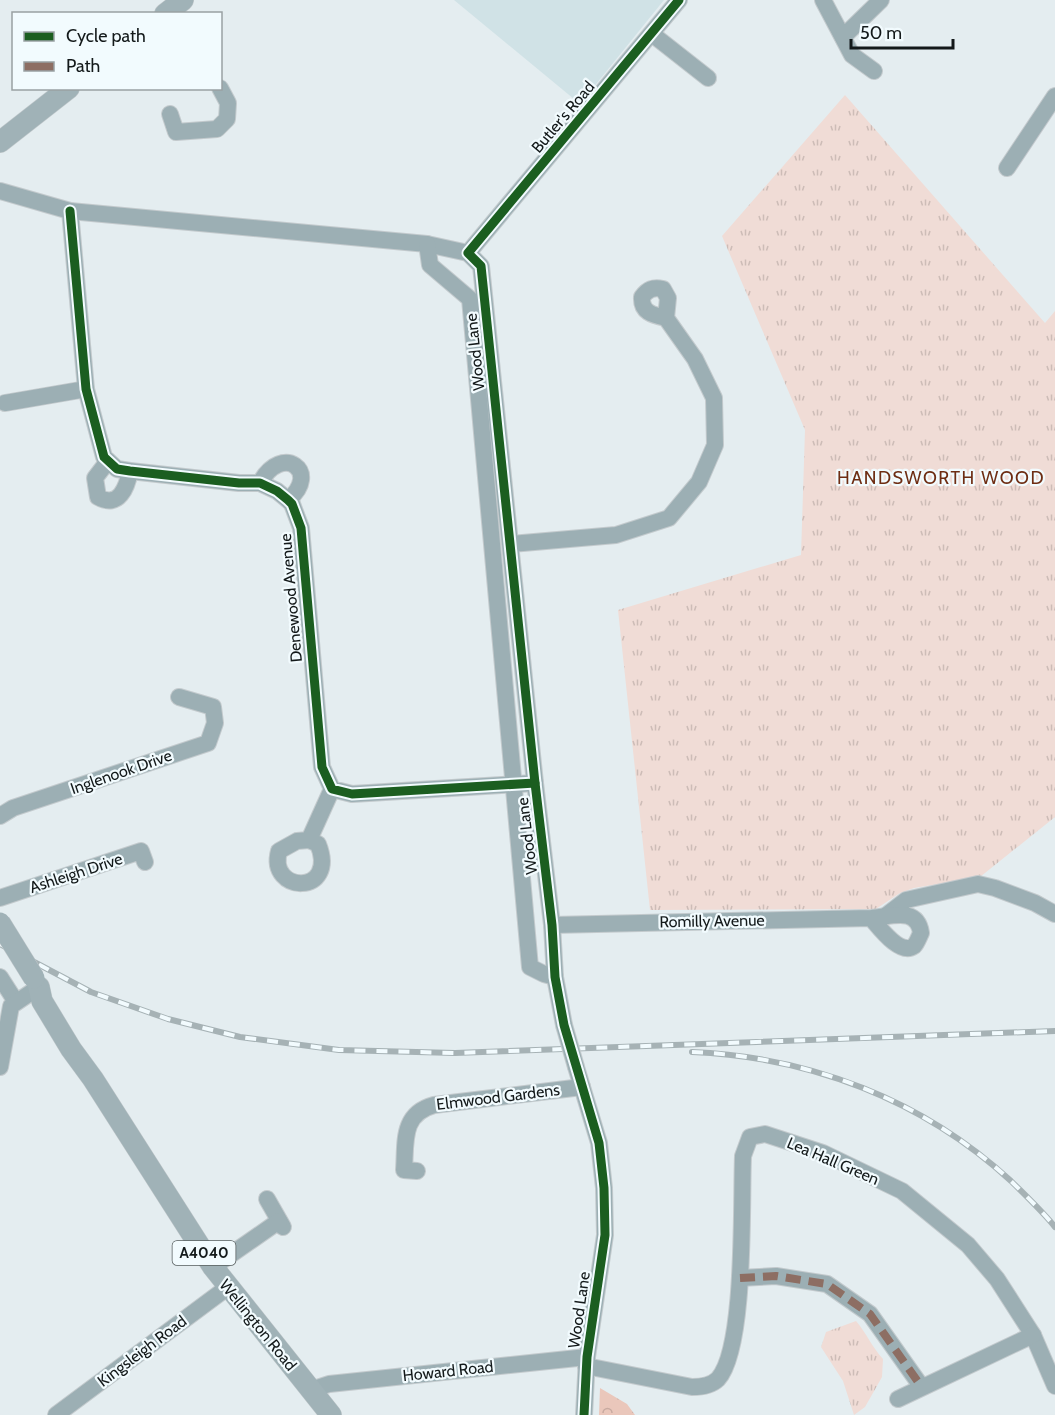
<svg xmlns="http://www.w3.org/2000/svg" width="1055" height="1415" font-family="Cabin,sans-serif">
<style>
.built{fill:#d0e2e6}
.forest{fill:url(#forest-crowns)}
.park{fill:url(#park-tufts)}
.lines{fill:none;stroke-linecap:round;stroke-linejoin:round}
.minor-casing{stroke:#c3cacd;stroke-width:18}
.major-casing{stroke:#c3cacd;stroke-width:22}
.minor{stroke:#9cafb4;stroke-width:16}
.major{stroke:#a0b2b7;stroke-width:21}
.rail-casing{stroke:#a6b2b5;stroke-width:6}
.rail{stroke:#f2fbfe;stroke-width:4;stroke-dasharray:11;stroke-linecap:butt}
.minor-bridge-casing{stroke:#c3cacd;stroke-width:18;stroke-linecap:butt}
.major-bridge-casing{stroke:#c3cacd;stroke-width:22;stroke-linecap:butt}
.minor-bridge{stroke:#9cafb4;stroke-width:16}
.major-bridge{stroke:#a0b2b7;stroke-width:21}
.quiet{stroke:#8d6e63;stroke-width:8;stroke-dasharray:15 8;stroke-linecap:butt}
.cycleway-casing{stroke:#f2fbfe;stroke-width:13}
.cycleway{stroke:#1b5e20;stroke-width:9}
.labels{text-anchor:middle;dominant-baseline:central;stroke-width:4.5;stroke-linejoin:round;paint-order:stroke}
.shield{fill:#f2fbfe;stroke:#565d5e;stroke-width:1.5}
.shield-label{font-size:15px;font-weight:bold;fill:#13191a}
.street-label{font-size:16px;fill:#13191a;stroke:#f2fbfe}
.neighbourhood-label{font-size:18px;letter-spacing:1.5px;fill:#6e2d13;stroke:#f2fbfe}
</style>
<defs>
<pattern id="forest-crowns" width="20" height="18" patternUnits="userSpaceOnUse" patternTransform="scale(1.5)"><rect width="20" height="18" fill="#eac7bb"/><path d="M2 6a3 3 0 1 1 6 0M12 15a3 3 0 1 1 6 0" fill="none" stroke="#c8aaa0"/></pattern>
<pattern id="park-tufts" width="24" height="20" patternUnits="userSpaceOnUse" patternTransform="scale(1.5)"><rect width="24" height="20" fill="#f0dcd6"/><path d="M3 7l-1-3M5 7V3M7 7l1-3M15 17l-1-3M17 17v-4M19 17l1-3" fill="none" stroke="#cdbcb7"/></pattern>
</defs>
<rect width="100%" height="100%" fill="#e4edf0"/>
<polygon class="built" points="454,0 664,0 580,104"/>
<polygon class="forest" points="600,1388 627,1404 635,1415 599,1415"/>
<g class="park">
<polygon points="845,95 1045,323 1055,311 1055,817 980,877 914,888 900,893 876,909 650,910 618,610 801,555 805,430 722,236"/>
<path d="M 856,1321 C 867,1334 872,1347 883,1359 L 882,1377 L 865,1407 L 854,1415 L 843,1381 L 821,1347 L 826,1332 Z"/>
</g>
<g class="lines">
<g class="minor-casing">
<g id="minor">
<polyline points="823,0 852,55 874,71"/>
<polyline points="652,34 708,78"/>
<polyline points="843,37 881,0"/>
<polyline points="170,114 176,132 217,129 227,119 228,103 220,88"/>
<polyline points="1007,168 1055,96"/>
<polyline points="0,191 70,211 427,244 468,253 481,266 535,783 552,925 555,977 564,1025"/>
<polyline points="70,211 86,389 104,457 117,469 130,471 239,483 260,483 277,491 288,500 292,504 301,528 322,767 332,789 352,794 535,783"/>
<polyline points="427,244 430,265 470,299 530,967 544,974 555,977"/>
<polyline points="468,253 679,0"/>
<polyline points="5,403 86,389"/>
<path d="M 108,461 L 95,478 L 98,497 C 119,509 127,487 130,471"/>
<path d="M 260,483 C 282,442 322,472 288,500"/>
<path d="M 511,544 L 616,535 L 669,518 L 699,482 L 715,445 L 714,398 L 695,359 L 666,318 L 668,298 L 663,289 C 653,287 648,289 642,297 C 641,312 652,315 666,318"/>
<polyline points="0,816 13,808 208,743 215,723 213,707 179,697"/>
<path d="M 309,840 L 297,841 L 279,851 C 267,894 339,896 318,844 L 309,840 L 332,789"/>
<polyline points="0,898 141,851 145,862"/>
<polyline points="884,917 906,900 978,884 995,888 1035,903 1055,914"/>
<path d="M 552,925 L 871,918 C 891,917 917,906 921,933 C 919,937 917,943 914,946 C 900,956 879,927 871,918"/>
<polyline points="0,977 16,1002"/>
<polyline points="0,1067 11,1006 39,987"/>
<polyline points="576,1067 599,1143 604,1188 605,1235 587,1357 584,1415"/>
<path d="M 417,1171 L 404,1170 C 406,1142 401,1114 434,1105 L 582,1087"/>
<polyline points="267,1199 283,1227"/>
<polyline points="213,1267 279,1221"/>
<polyline points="740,1278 776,1276 827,1284 870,1314 921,1386"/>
<path d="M 586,1366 L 692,1387 C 701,1387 711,1386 718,1379 C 746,1348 741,1202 743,1156 L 750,1137 L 765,1134 L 823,1153 L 902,1191 L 968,1245 L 997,1279 L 1033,1335 L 1055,1386"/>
<polyline points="311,1390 329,1384 587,1357"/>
<polyline points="898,1399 1033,1335"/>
<polyline points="56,1415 228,1287"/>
</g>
</g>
<g class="major-casing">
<g id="major">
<polyline points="165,14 183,0"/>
<polyline points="0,142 69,88"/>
<polyline points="39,987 42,1001 71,1049 93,1079 213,1267 331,1415"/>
</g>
</g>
<use href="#minor" class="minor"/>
<use href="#major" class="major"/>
<g class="rail-casing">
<g id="rail">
<polyline points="0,944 91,992 168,1019 240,1037 339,1050 455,1053 1055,1031"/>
<path d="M 692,1052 C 811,1057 923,1100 1011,1181 C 1026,1196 1042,1211 1055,1227"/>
</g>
</g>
<use href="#rail" class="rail"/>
<g class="minor-bridge-casing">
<polyline id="minor-bridge" points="564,1025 576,1067"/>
</g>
<g class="major-bridge-casing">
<polyline id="major-bridge" points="0,923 34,978"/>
</g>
<use href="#minor-bridge" class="minor-bridge"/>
<use href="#major-bridge" class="major-bridge"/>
<polyline class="quiet" points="740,1278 776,1276 827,1284 870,1314 921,1386"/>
<g class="cycleway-casing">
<g id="cycleway">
<polyline points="70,211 86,389 104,457 117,469 130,471 239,483 260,483 277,491 288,500 292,504 301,528 322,767 332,789 352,794 535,783"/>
<polyline points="584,1415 587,1357 605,1235 604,1188 599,1143 564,1025 555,977 552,925 535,783 481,266 468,253 679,0"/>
</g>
</g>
<use href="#cycleway" class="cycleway"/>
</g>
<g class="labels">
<rect class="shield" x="172.5" y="1241" width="63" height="24" rx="4.5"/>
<g class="shield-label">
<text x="204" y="1253">A4040</text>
</g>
<g class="street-label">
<text transform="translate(563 117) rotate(-50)">Butler's Road</text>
<text transform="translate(475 352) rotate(-96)">Wood Lane</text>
<text transform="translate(291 598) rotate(-95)">Denewood Avenue</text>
<text transform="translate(121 772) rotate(-19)">Inglenook Drive</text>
<text transform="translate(527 836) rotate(-97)">Wood Lane</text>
<text transform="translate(76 873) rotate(-18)">Ashleigh Drive</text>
<text transform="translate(712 921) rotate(-1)">Romilly Avenue</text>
<text transform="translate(498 1097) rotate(-7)">Elmwood Gardens</text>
<text transform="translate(833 1161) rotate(23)">Lea Hall Green</text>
<text transform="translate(579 1310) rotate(-82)">Wood Lane</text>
<text transform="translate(258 1325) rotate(51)">Wellington Road</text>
<text transform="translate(142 1351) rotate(-37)">Kingsleigh Road</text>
<text transform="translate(448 1371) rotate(-6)">Howard Road</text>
</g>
<g class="neighbourhood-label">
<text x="941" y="478">HANDSWORTH WOOD</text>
</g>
</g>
<rect x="12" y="12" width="210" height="78" fill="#f2fbfe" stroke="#99a1a3" stroke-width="1.5"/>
<rect x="24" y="32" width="30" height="9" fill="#1b5e20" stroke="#99a1a3" stroke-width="1.5"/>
<text x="66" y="42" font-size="18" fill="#13191a">Cycle path</text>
<rect x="24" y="62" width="30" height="9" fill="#8d6e63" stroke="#99a1a3" stroke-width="1.5"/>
<text x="66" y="72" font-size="18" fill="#13191a">Path</text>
<path d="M851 39v9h102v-9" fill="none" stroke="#13191a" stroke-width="3"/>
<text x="860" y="39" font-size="18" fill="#13191a" stroke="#f2fbfe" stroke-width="4.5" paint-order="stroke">50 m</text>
</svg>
